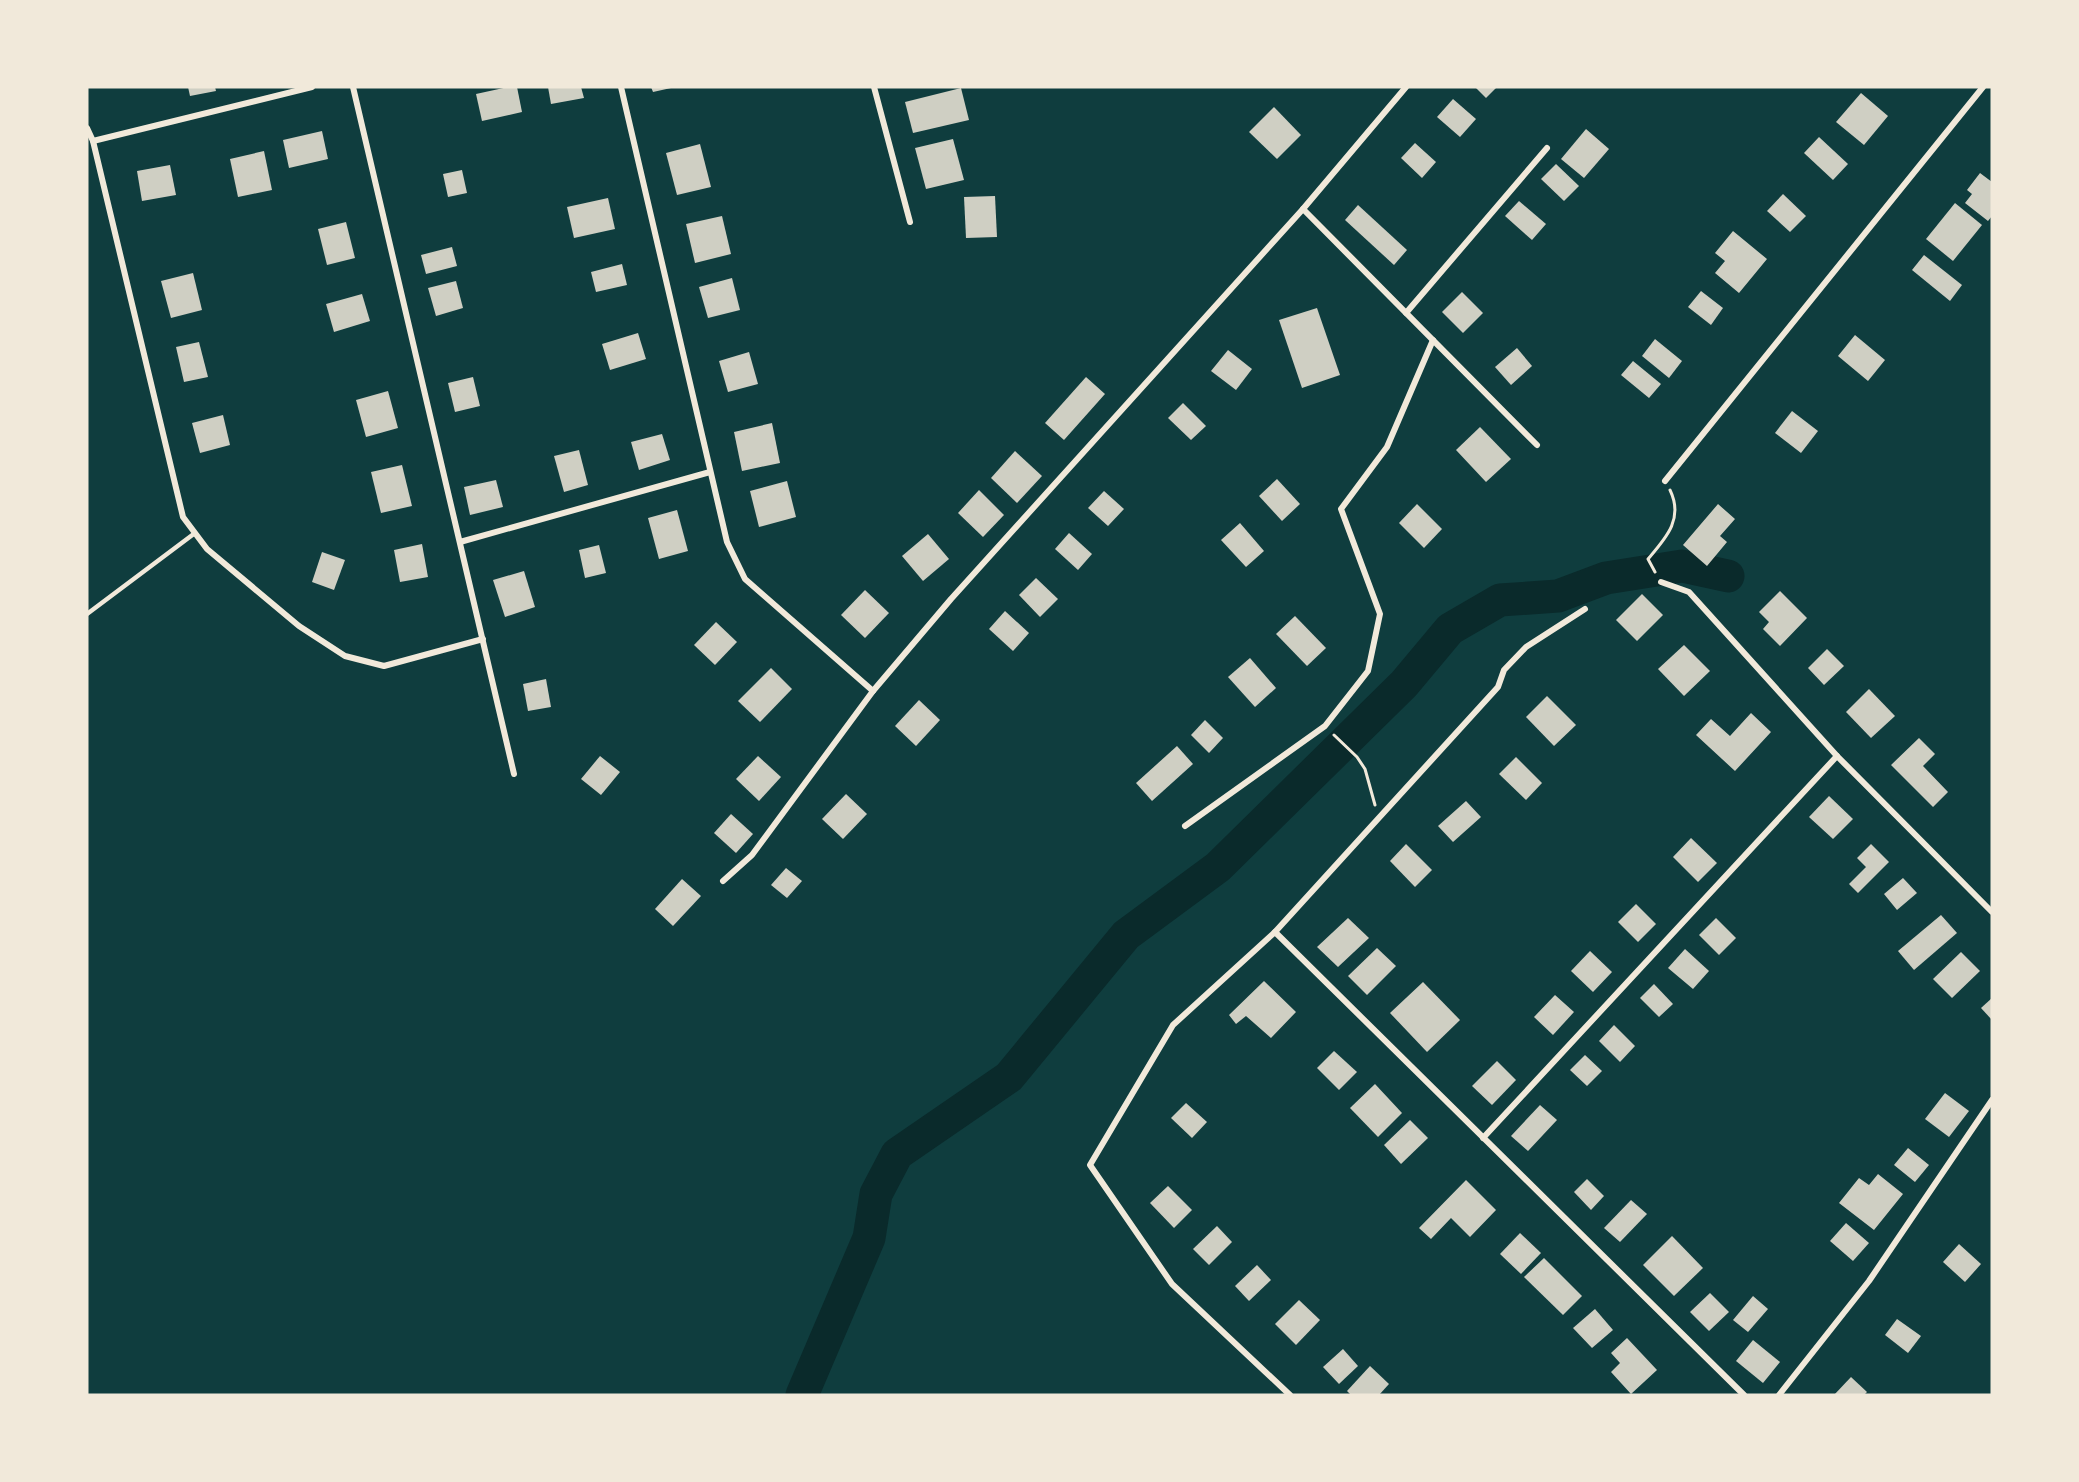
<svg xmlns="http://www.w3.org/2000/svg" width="2079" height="1482" font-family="'Sofia Sans Condensed',sans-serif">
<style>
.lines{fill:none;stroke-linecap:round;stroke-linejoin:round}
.river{stroke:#0a2a2b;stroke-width:33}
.building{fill:#cfcfc3}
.path{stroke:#f1e9da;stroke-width:3}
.service{stroke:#f1e9da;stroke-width:4.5}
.minor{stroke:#f1e9da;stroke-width:6}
</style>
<rect width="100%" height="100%" fill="#0f3d3e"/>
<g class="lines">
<polyline class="river" points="802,1395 869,1238 876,1194 897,1154 1009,1077 1126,935 1218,867 1404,684 1450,629 1500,600 1558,596 1606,578 1682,566 1728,576"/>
</g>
<g class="building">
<polygon points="188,87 215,87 216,91 190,96"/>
<polygon points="508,87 517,87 522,112 482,121 476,94"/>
<polygon points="548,87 581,87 584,98 551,104"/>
<polygon points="651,87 671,87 671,88 653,92"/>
<polygon points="1475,87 1497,87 1486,98"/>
<polygon points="961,88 969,120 913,133 905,102"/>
<polygon points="1861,93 1888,116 1864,145 1836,122"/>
<polygon points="1453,99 1476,119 1460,137 1437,117"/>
<polygon points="1274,107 1301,135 1277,159 1249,132"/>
<polygon points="1586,129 1609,149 1584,178 1561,159"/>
<polygon points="322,131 328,159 289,168 283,140"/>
<polygon points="1819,137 1848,164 1833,180 1804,153"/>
<polygon points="953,139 964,180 926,189 915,148"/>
<polygon points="1415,143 1436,162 1422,178 1401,158"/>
<polygon points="700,144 711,187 677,195 666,153"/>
<polygon points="264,151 272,190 238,197 230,159"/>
<polygon points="1556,164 1579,186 1564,201 1541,179"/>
<polygon points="170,165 176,195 142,201 137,171"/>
<polygon points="462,170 467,193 448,197 443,174"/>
<polygon points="1980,173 1992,182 1992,216 1988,221 1965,203 1972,194 1967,190"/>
<polygon points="1783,194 1806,216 1790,232 1767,211"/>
<polygon points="995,196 997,237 966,238 964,197"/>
<polygon points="608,198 615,229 574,238 567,207"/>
<polygon points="1519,201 1546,224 1532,240 1505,216"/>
<polygon points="1955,203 1982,225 1953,261 1926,239"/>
<polygon points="1358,205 1407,250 1394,265 1345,220"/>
<polygon points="722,216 731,254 695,263 686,224"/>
<polygon points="346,222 355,258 327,265 318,229"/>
<polygon points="1733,231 1767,259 1739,293 1715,273 1725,261 1715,253"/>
<polygon points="452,247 457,266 426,274 421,255"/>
<polygon points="1924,255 1962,285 1950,301 1912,270"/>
<polygon points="622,264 627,285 596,292 591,272"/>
<polygon points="193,273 202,310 171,318 161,281"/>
<polygon points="732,278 740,310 708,318 699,287"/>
<polygon points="456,281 463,308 436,316 428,288"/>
<polygon points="1701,291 1723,308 1711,325 1688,307"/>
<polygon points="1462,292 1483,313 1463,333 1442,312"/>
<polygon points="362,294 370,321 334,332 326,304"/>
<polygon points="1317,308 1340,375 1302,388 1279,320"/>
<polygon points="638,333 646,359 610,370 602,344"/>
<polygon points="1855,335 1885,360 1868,381 1838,356"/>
<polygon points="1655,339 1682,361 1669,378 1642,356"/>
<polygon points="199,342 208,377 184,382 176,347"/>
<polygon points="1517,348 1532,366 1511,385 1495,367"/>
<polygon points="1228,350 1252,369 1236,390 1211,371"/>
<polygon points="749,352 758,384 728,392 719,361"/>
<polygon points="1633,361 1661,384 1649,398 1621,375"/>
<polygon points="473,377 480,406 455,412 448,383"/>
<polygon points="1086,377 1105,394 1064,440 1045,423"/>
<polygon points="388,391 398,428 366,437 356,400"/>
<polygon points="1183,403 1206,426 1191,440 1168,418"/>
<polygon points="1792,411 1818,431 1801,453 1775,433"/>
<polygon points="223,415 230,445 200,453 192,423"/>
<polygon points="772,423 780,463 742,471 734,432"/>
<polygon points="1480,427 1511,459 1486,482 1456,450"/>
<polygon points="662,434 670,460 639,470 631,442"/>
<polygon points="579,450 588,485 564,492 554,456"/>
<polygon points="1015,451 1042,476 1017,503 991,478"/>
<polygon points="402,465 412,506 381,513 371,472"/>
<polygon points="1277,479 1300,504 1282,521 1259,496"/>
<polygon points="496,480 503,507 470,515 464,487"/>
<polygon points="787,481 796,517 759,527 750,491"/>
<polygon points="979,490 1004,515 983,537 958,513"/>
<polygon points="1104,491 1124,509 1108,526 1088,508"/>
<polygon points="1417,504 1442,529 1424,548 1399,523"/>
<polygon points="1718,504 1735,519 1720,536 1727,542 1707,566 1683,545"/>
<polygon points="677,510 688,551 659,559 648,518"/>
<polygon points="1240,523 1264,551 1246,567 1221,540"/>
<polygon points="1069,533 1092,554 1078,570 1055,549"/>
<polygon points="928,534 949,559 923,581 902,556"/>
<polygon points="422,544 428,577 400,582 394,550"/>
<polygon points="599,545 606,573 585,578 579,550"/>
<polygon points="322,552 345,560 334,590 312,582"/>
<polygon points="524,571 535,607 505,617 493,580"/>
<polygon points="1036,578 1058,599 1040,617 1019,595"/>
<polygon points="865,590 889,613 865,638 841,615"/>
<polygon points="1780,591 1807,618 1780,646 1763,629 1769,622 1759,612"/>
<polygon points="1642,594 1663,615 1637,641 1616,620"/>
<polygon points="1005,611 1029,633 1013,651 989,629"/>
<polygon points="1295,616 1326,648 1307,666 1276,634"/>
<polygon points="716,622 737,642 715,665 694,645"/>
<polygon points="1684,645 1710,671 1684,696 1658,669"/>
<polygon points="1827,649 1844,666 1824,685 1808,668"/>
<polygon points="1250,658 1276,688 1255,707 1228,677"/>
<polygon points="771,668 792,689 760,722 738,701"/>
<polygon points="546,679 551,707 528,711 523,684"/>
<polygon points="1869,689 1895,716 1871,738 1846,712"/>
<polygon points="1547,696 1576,725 1554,746 1526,717"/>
<polygon points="919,700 940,720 916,746 895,726"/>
<polygon points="1751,713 1771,732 1735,771 1696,735 1711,719 1730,736"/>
<polygon points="1205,720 1223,738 1209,753 1191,735"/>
<polygon points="1919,738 1935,754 1923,766 1948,792 1933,807 1891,765"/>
<polygon points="1177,746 1193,764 1152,801 1136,783"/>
<polygon points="600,756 620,772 601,795 581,779"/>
<polygon points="758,756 781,777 759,801 736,779"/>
<polygon points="1516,757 1542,783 1526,800 1499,774"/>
<polygon points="846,794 867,814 843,839 822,819"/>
<polygon points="1829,796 1853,819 1833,839 1809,817"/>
<polygon points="1466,801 1481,817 1453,842 1438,826"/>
<polygon points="731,814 753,834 736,853 714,833"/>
<polygon points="1691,838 1717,863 1698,882 1673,857"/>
<polygon points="1406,844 1432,870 1415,887 1390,861"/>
<polygon points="1871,844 1889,862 1858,893 1849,884 1866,867 1857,858"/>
<polygon points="786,868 802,881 787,898 771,885"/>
<polygon points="1903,878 1917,893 1897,910 1884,894"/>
<polygon points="682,879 701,896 673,926 655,909"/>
<polygon points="1636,904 1656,924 1638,942 1618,922"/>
<polygon points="1941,915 1957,933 1914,970 1898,951"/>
<polygon points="1348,918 1369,938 1338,967 1317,947"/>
<polygon points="1716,918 1736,938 1719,955 1699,935"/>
<polygon points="1377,948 1396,966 1367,995 1348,976"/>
<polygon points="1685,949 1709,971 1693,989 1668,968"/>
<polygon points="1590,951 1612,972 1593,992 1571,971"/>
<polygon points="1961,952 1980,971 1952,998 1933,979"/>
<polygon points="1264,981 1296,1012 1271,1038 1246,1016 1236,1024 1229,1015"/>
<polygon points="1423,982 1460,1020 1427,1052 1390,1013"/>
<polygon points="1654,984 1673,1004 1659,1017 1640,998"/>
<polygon points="1555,995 1574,1012 1553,1035 1534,1017"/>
<polygon points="1992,998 1992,1020 1981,1008"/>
<polygon points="1614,1025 1635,1046 1620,1062 1599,1041"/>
<polygon points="1334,1051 1357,1072 1339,1090 1317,1068"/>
<polygon points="1585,1055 1602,1071 1587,1086 1570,1070"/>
<polygon points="1497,1061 1516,1080 1492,1105 1472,1086"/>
<polygon points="1375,1084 1402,1113 1378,1137 1350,1108"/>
<polygon points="1945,1093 1969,1111 1949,1137 1925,1119"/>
<polygon points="1186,1103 1207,1122 1192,1138 1171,1118"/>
<polygon points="1540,1105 1557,1120 1528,1151 1511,1136"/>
<polygon points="1410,1120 1428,1138 1401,1164 1384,1145"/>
<polygon points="1908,1148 1929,1165 1915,1182 1894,1165"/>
<polygon points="1878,1174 1903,1194 1874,1230 1839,1203 1859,1178 1869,1185"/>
<polygon points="1587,1179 1604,1196 1591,1210 1574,1192"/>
<polygon points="1466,1180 1496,1210 1470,1237 1451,1218 1431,1239 1419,1228"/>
<polygon points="1168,1186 1192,1210 1174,1228 1150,1203"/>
<polygon points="1631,1200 1647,1214 1620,1242 1604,1228"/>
<polygon points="1846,1223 1869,1243 1853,1261 1830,1241"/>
<polygon points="1217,1226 1232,1242 1209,1265 1193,1249"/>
<polygon points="1520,1233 1541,1253 1521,1274 1500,1254"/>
<polygon points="1672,1236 1703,1268 1674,1296 1643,1265"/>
<polygon points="1959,1244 1981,1264 1965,1282 1943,1262"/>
<polygon points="1544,1258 1582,1296 1563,1315 1524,1277"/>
<polygon points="1257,1265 1271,1280 1249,1301 1235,1286"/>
<polygon points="1710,1293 1729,1312 1709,1331 1690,1312"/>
<polygon points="1753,1296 1768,1309 1748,1332 1733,1320"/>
<polygon points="1299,1300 1320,1320 1296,1345 1275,1324"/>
<polygon points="1595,1309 1613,1330 1592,1348 1573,1328"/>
<polygon points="1897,1319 1921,1336 1908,1353 1885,1335"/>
<polygon points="1627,1338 1657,1370 1631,1394 1611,1372 1620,1363 1611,1353"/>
<polygon points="1753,1340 1780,1362 1763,1383 1736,1361"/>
<polygon points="1343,1349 1358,1366 1339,1384 1323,1367"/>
<polygon points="1370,1366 1389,1384 1379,1395 1351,1395 1347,1391"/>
<polygon points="1851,1377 1867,1392 1864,1395 1834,1395"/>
</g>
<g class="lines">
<g class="path">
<path d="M 1655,572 L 1648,559 C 1666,538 1684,519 1670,490"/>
<polyline points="1334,735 1357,757 1365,769 1375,805"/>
</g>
<polyline class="service" points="87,614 195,533"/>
<g class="minor">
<polyline points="353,87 514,774"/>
<polyline points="621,87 727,542 745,579 873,691"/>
<polyline points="874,87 910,222"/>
<polyline points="87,128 93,141 183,517 207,549 299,626 345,656 384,666 483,639"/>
<polyline points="93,141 312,87"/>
<polyline points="1303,209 1537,445"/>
<polyline points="1406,313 1547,148"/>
<polyline points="1665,481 1983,87"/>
<polyline points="460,542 710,472"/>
<polyline points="1661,582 1689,592 1837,756 1992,912"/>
<polyline points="1185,826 1325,726 1368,671 1380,614 1341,509 1387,447 1433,340"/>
<polyline points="723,881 752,855 873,691 951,599 1303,209 1406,87"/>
<polyline points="1275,932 1744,1395"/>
<polyline points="1483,1138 1837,756"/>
<polyline points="1290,1395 1172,1284 1090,1165 1173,1025 1275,932 1498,687 1504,670 1526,647 1585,609"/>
<polyline points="1779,1395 1869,1281 1992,1100"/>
</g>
</g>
<rect width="2079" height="1482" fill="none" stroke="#f1e9da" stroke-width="177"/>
</svg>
